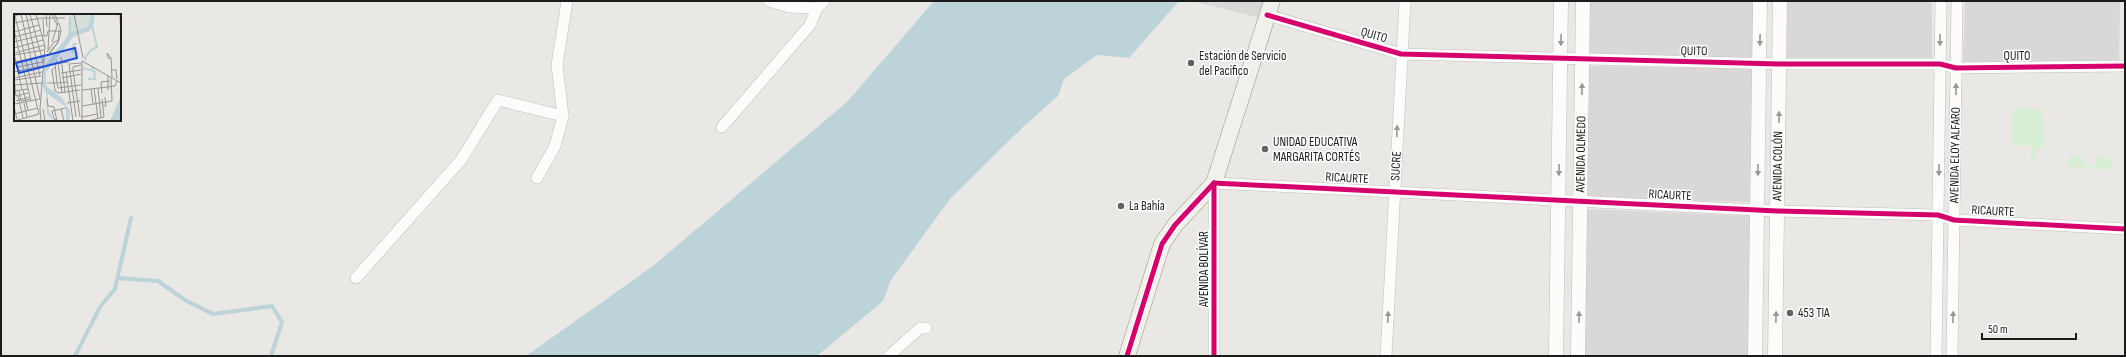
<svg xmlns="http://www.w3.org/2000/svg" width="2126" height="357" font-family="'Sofia Sans Condensed',sans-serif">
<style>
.residential{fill:#d9d8d6}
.park{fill:#d5eed4}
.water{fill:#bcd3da}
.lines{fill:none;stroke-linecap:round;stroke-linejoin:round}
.stream{stroke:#bcd3da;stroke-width:4}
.minor-casing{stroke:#c0bfbd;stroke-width:12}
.tertiary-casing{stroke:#c0bfbd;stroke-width:15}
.secondary-casing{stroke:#90917f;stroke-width:17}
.minor{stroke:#fcfcfb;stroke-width:11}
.tertiary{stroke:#fcfcfb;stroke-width:14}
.secondary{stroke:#f1f0ea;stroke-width:16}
.cycleway-casing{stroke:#fff;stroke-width:8}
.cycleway{stroke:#d6006c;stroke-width:5}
.oneway{fill:#979797}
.poi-dot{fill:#646362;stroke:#fff;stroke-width:1.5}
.labels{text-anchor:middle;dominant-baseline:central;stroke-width:3;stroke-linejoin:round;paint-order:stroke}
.street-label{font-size:13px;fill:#1c1c1c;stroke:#fff}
.poi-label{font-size:13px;fill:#1c1c1c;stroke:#fff;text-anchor:start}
.inset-river{fill:none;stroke:#bcd3da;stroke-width:2}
.inset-road{fill:none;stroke:#989694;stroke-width:1}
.view{fill:#1d4ed8;fill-opacity:0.15;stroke:#1d4ed8;stroke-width:2}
.inset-edge{fill:none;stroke:#1c1c1c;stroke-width:2}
</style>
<rect width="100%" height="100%" fill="#eae8e4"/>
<g class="residential">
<polygon points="1192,1 1266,1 1261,18"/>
<polygon points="1583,1 1760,1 1759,63 1582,59"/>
<polygon points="1784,1 1932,1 1932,64 1784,62"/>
<polygon points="1965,1 2120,1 2119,64 1963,62"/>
<polygon points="1585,66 1757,69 1755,202 1583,199"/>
<polygon points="1584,209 1750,216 1748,356 1582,356"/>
</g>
<g class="park">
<polygon points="2013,108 2042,110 2044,148 2037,148 2035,162 2031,161 2032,146 2013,144"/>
<polygon points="2070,155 2084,158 2085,166 2097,167 2095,157 2110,158 2111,170 2067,166"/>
</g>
<polygon class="water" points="934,1 1179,1 1129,58 1097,55 1064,79 1058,96 1023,127 950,199 891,280 883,301 817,356 526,356 653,266 848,101"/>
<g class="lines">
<g class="stream">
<polyline points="118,278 158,281 185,300 213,314 272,306 282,322 271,356"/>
<polyline points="75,356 100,307 115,289 131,218"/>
</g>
<g class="minor-casing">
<g id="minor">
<polyline points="769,1 789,7 817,8"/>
<polyline points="1267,15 1401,54 1779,64 1940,64 1956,68 2125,66"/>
<polyline points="722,127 810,25 817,8 824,1"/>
<polyline points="537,178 555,146 563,116 557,65 567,1"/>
<polyline points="356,278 461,160 498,100 563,116"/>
<polyline points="889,356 920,328 926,328"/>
<polyline points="1214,356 1214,183 1777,211 1938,215 1954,220 2125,229"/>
<polyline points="1386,356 1405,1"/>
<polyline points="1936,356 1941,1"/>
<polyline points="1952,356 1957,1"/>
</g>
</g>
<g class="tertiary-casing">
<g id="tertiary">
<polyline points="1556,356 1561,1"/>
<path id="s1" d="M 1578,356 L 1583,1"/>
<polyline points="1755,356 1760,1"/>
<path id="s2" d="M 1775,356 L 1780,1"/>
</g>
</g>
<g class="secondary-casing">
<polyline id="secondary" points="1127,356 1162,244 1175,225 1214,183 1272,1"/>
</g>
<use href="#minor" class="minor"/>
<use href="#tertiary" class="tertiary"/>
<use href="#secondary" class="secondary"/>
<g class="cycleway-casing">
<g id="cycleway">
<polyline points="1267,15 1401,54 1779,64 1940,64 1956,68 2125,66"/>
<polyline points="1214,183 1777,211 1938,215 1954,220 2125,229"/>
<polyline points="1214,183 1214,356"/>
<polyline points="1127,356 1162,244 1175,225 1214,183"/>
</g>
</g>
<use href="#cycleway" class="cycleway"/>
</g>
<defs><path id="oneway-solid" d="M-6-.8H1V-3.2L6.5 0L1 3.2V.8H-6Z"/></defs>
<g class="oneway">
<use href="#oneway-solid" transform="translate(1561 40) rotate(91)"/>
<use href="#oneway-solid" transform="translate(1760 40) rotate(91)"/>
<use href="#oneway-solid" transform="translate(1940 40) rotate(91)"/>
<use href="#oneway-solid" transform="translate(1582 89) rotate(-89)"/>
<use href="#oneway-solid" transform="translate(1956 89) rotate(-89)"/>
<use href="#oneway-solid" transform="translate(1779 117) rotate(-89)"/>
<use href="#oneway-solid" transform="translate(1397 131) rotate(-87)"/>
<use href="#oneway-solid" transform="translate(1559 170) rotate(91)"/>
<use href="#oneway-solid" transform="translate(1758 170) rotate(91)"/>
<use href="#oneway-solid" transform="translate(1939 170) rotate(91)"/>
<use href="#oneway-solid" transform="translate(1388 317) rotate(-87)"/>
<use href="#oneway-solid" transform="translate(1579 317) rotate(-89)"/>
<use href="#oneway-solid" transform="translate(1776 317) rotate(-89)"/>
<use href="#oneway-solid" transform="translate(1953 317) rotate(-89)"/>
</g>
<g class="poi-dot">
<circle cx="1191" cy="63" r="4"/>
<circle cx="1265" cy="149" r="4"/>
<circle cx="1121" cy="206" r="4"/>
<circle cx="1790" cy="313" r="4"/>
</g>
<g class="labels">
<g class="street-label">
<text transform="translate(1374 35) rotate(16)">QUITO</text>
<text transform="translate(1694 51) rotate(1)">QUITO</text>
<text x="2017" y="56">QUITO</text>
<text stroke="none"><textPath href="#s1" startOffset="202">AVENIDA OLMEDO</textPath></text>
<text transform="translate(1955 155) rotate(-89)">AVENIDA ELOY ALFARO</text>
<text transform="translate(1396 166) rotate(-87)">SUCRE</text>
<text stroke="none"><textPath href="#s2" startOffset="190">AVENIDA COLÓN</textPath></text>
<text transform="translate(1347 178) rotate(3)">RICAURTE</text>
<text transform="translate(1670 195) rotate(3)">RICAURTE</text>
<text transform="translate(1993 211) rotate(3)">RICAURTE</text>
<text transform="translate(1204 269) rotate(-90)">AVENIDA BOLÍVAR</text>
</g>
<g class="poi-label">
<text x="1199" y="56">Estación de Servicio<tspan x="1199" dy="15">del Pacifico</tspan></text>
<text x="1273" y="142">UNIDAD EDUCATIVA<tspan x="1273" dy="15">MARGARITA CORTÉS</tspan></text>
<text x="1129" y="206">La Bahía</text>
<text x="1798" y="313">453 TIA</text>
</g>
</g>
<g transform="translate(14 14)">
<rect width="107" height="107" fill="#eae8e4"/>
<path d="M 56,0 L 77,0 L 74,13 L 57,18 Z" fill="#d3dfd8"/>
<path d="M 55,0 L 57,4 L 57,18 L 74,13 L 77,0 L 80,0 L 80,9 L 76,17 L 60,22 L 32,58 L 32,72 L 48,84 L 56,97 L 55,107 L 52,107 L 52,93 L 34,80 L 34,94 L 39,107 L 33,100 L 32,79 L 29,73 L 30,53 L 54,21 ZM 107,82 L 107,107 L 96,107 L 102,93 Z" fill="#bcd3da"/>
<path class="inset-river" d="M 105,0 L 107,12M 58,39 L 60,30 L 63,30M 72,47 L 71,44 L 77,36 L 83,33 L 78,11M 68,54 L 80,57 L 78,53M 74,65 L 81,65 L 80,57"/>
<path class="inset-road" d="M 12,0 L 26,62M 22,0 L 31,32 L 26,95 L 27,107M 32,0 L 33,13M 38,0 L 43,11M 60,0 L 69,44M 0,2 L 7,0 L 26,85 L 0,90M 29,5 L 30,22M 0,9 L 27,4 L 51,4M 0,16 L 17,87M 0,18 L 25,11M 28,22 L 33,22 L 34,17 L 47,17 L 45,9M 0,23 L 27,16M 0,28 L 28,21M 38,28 L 44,9 L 41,0M 0,34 L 29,26M 34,36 L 36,0M 33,38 L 40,28 L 45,26 L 47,17M 0,39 L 8,76M 0,39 L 31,31M 35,39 L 44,28 L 45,17M 36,39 L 45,27M 0,41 L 30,36M 47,43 L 51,78M 97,44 L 94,44 L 93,39 L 97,44 L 98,63M 43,46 L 41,50 L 43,69 L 54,68M 0,48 L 29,42M 44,49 L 48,79M 41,50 L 55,48M 3,53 L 29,48 L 16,0M 41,53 L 38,56 L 41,77 L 45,79 L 66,76M 98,56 L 102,56 L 103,65M 59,57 L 66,103M 59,57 L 59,53 L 67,51M 0,58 L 28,52M 52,58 L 59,107M 47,59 L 67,56M 94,62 L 94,76M 0,63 L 2,82 L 14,79M 0,64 L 28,58M 48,64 L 67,60M 1,66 L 27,62M 33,69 L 43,69 L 44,74 L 67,71M 0,71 L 29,69M 80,74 L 84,105M 84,74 L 87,104M 77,75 L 79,90M 9,76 L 14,96M 69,76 L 101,72 L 103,67M 0,77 L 14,75M 5,77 L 7,87 L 16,85M 88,79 L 87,68 L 96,67M 4,82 L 9,104M 33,85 L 34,92 L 40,93 L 43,107M 2,87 L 15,83M 10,89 L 13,103M 53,89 L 66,87M 68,92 L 98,87 L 97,64M 89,92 L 92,92 L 91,83M 0,93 L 3,105M 29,95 L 31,107M 47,95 L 50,107M 0,100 L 24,94M 62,103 L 55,50 L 67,49M 68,103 L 83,100M 43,106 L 40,105 L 38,97 L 52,94M 0,107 L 25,100 L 1,2M 68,107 L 68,47 L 107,69M 74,107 L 90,103 L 88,85"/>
<path class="view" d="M 61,34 L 63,44 L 5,59 L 2,49 Z"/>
<rect width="107" height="107" class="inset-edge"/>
</g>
<rect width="2126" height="357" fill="none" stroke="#1c1c1c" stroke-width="4"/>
<path d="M1982 333v6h94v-6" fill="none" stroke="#1c1c1c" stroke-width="2"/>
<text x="1988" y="333" font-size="12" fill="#1c1c1c" stroke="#ffffff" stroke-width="3" paint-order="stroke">50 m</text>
</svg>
